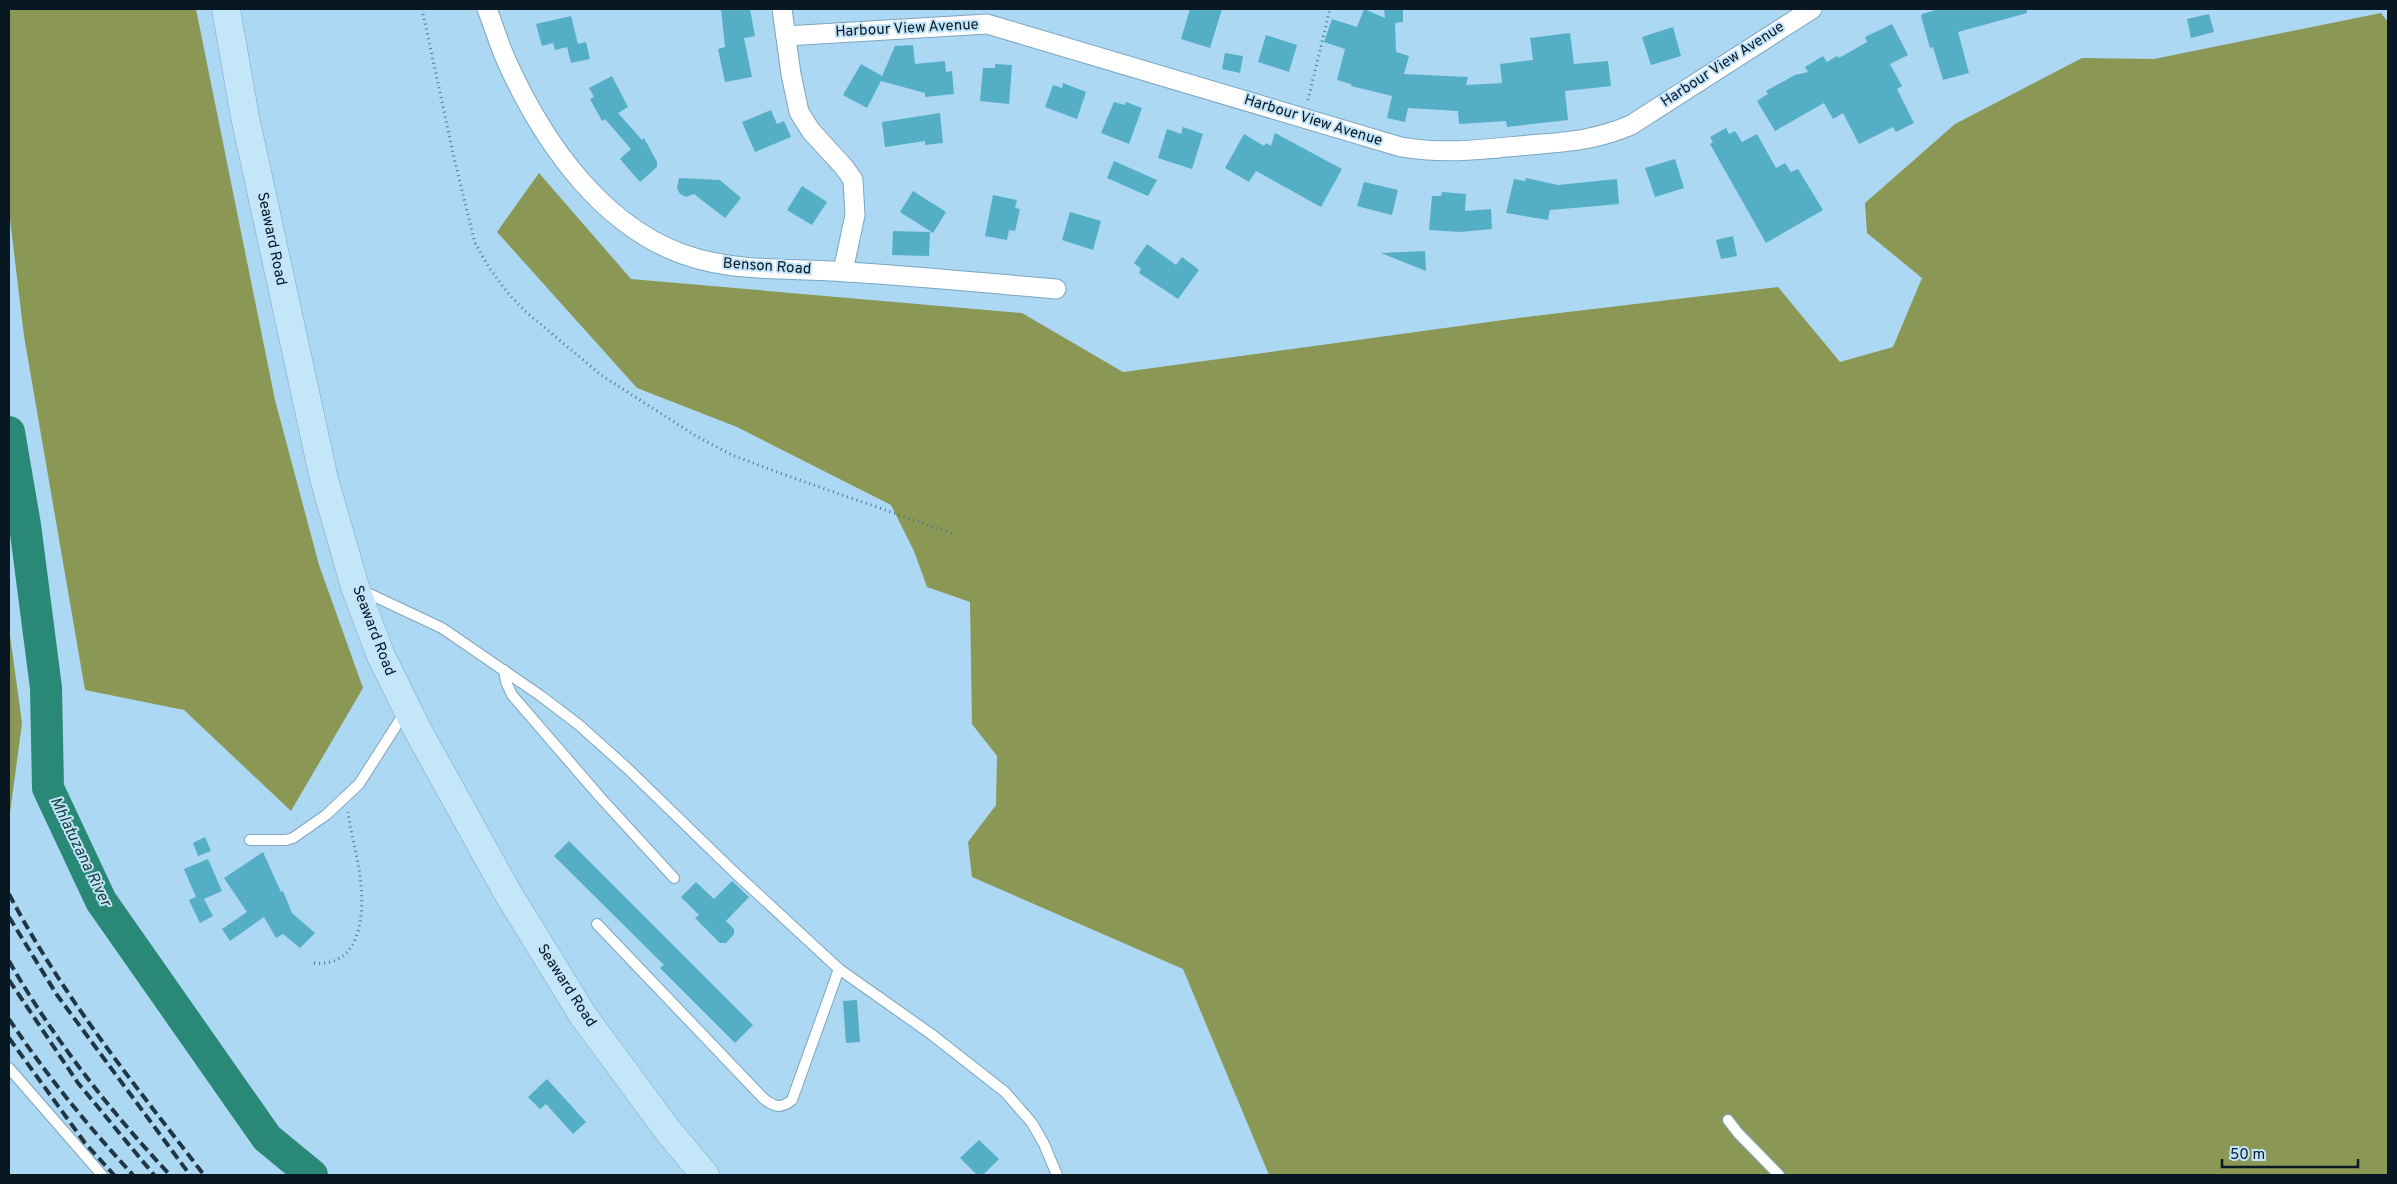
<svg xmlns="http://www.w3.org/2000/svg" width="2397" height="1184" font-family="Overpass,sans-serif">
<style>
.forest{fill:#8b9754}
.lines{fill:none;stroke-linecap:round;stroke-linejoin:round}
.river{stroke:#298876;stroke-width:32}
.building{fill:#54aec5}
.lane-casing{stroke:#7ba5c0;stroke-width:12}
.street-casing{stroke:#7ba5c0;stroke-width:21}
.secondary-casing{stroke:#7ba5c0;stroke-width:29}
.path{stroke:#557385;stroke-width:3;stroke-dasharray:1 4;stroke-linecap:butt}
.lane{stroke:#fff;stroke-width:10}
.street{stroke:#fff;stroke-width:19}
.secondary{stroke:#c3e6f8;stroke-width:28}
.rail{stroke:#213643;stroke-width:4;stroke-dasharray:10 5;stroke-linecap:butt}
.labels{text-anchor:middle;dominant-baseline:central;stroke-width:4;stroke-linejoin:round;paint-order:stroke}
.street-label{font-size:15px;fill:#071822;stroke:#c2e4fb}
.water-label{font-size:16px;font-style:italic;fill:#174037;stroke:#c2e4fb}
</style>
<rect width="100%" height="100%" fill="#add8f4"/>
<g class="forest">
<polygon points="9,9 196,9 275,400 319,565 363,688 291,811 184,710 85,690 24,336 9,211"/>
<polygon points="2381,13 2388,22 2388,1175 1269,1175 1183,969 972,877 968,842 996,805 997,756 972,724 970,602 927,587 914,551 891,505 737,427 637,388 497,232 539,173 631,279 1022,313 1123,372 1518,318 1778,287 1840,362 1893,347 1922,278 1867,233 1865,203 1955,124 2082,58 2154,59"/>
<polygon points="9,628 22,723 10,813 9,812"/>
</g>
<g class="lines">
<polyline class="river" points="9,432 25,525 46,688 48,788 101,901 267,1138 312,1175"/>
</g>
<g class="building">
<polygon points="721,9 750,9 755,36 744,38 752,77 725,82 718,49 725,47"/>
<polygon points="1190,9 1222,9 1210,48 1181,39"/>
<polygon points="1364,9 1385,18 1384,9 1403,9 1403,22 1395,23 1396,52 1409,56 1404,74 1468,77 1466,85 1502,83 1500,64 1533,60 1530,38 1570,33 1574,64 1608,61 1611,86 1565,91 1568,120 1507,127 1506,121 1459,124 1458,111 1408,108 1405,122 1387,118 1392,96 1351,86 1351,84 1337,80 1345,49 1324,42 1332,19 1357,27"/>
<polygon points="1939,9 2027,9 2027,13 1958,32 1969,73 1943,80 1933,47 1930,48 1921,16 1922,14"/>
<polygon points="2209,14 2214,32 2191,38 2187,19"/>
<polygon points="571,16 578,44 586,42 590,59 571,63 567,47 555,50 553,43 542,46 536,24"/>
<polygon points="1892,24 1908,55 1890,64 1902,86 1897,89 1914,123 1896,132 1893,127 1859,144 1843,113 1833,119 1824,103 1775,131 1757,101 1768,94 1766,91 1795,75 1808,72 1805,67 1823,56 1827,62 1837,56 1839,58 1867,42 1865,37"/>
<polygon points="1673,27 1681,56 1651,65 1642,37"/>
<polygon points="1266,35 1297,45 1289,72 1258,62"/>
<polygon points="913,45 915,64 945,61 946,72 952,71 954,94 925,97 925,93 881,81 867,108 843,95 861,64 882,76 895,46"/>
<polygon points="1225,53 1243,56 1240,73 1222,69"/>
<polygon points="995,64 1012,65 1009,104 980,101 983,68 995,68"/>
<polygon points="612,76 628,107 618,113 642,140 644,138 657,162 657,167 640,182 620,159 631,149 605,119 602,121 590,99 594,97 589,88"/>
<polygon points="1063,83 1086,92 1077,119 1045,107 1053,85 1062,88"/>
<polygon points="1114,102 1125,105 1126,102 1142,108 1129,144 1101,133"/>
<polygon points="771,110 777,124 784,121 791,137 755,152 742,122"/>
<polygon points="940,113 943,143 925,145 925,141 885,147 882,122"/>
<polygon points="1183,127 1203,134 1192,169 1158,158 1167,129 1181,134"/>
<polygon points="1726,128 1729,134 1735,131 1742,142 1757,134 1776,168 1785,163 1791,172 1798,169 1823,210 1766,243 1710,144 1713,142 1710,137"/>
<polygon points="1275,133 1342,169 1321,207 1256,171 1249,182 1225,168 1244,134 1264,146 1266,143 1271,146"/>
<polygon points="1675,159 1684,188 1655,197 1645,168"/>
<polygon points="1114,161 1157,180 1148,196 1107,178"/>
<polygon points="679,178 720,180 741,198 725,218 694,194 686,197 680,194 677,188"/>
<polygon points="1526,178 1558,185 1617,179 1619,204 1550,210 1548,220 1506,213 1514,179 1525,181"/>
<polygon points="1364,182 1398,190 1392,215 1357,206"/>
<polygon points="802,186 827,202 812,225 787,210"/>
<polygon points="913,191 946,212 933,233 900,212"/>
<polygon points="1442,192 1466,194 1465,211 1491,209 1492,229 1460,232 1429,230 1432,196 1441,196"/>
<polygon points="993,195 1017,200 1015,208 1020,209 1015,231 1009,230 1007,240 985,236"/>
<polygon points="1070,212 1101,221 1093,250 1062,240"/>
<polygon points="893,231 930,232 929,256 892,255"/>
<polygon points="1733,236 1737,256 1721,259 1716,240"/>
<polygon points="1147,244 1176,265 1182,257 1199,270 1178,299 1139,273 1141,269 1134,263"/>
<polygon points="1425,251 1426,271 1381,253"/>
<polygon points="205,837 211,851 198,856 193,843"/>
<polygon points="569,841 753,1025 735,1043 660,968 664,965 554,856"/>
<polygon points="263,852 281,892 283,891 292,913 315,933 300,948 283,934 276,938 264,917 230,941 222,929 247,912 224,878"/>
<polygon points="208,859 222,891 204,899 213,916 200,923 189,900 196,897 184,869"/>
<polygon points="732,881 749,897 726,921 734,929 734,934 726,943 720,943 695,918 699,915 681,897 696,882 714,899"/>
<polygon points="857,1000 860,1042 846,1043 843,1001"/>
<polygon points="547,1079 586,1122 573,1134 546,1104 540,1109 528,1097"/>
<polygon points="979,1140 999,1159 983,1175 977,1175 960,1158"/>
</g>
<g class="lines">
<g class="lane-casing">
<g id="lane">
<path d="M 361,590 L 442,628 L 541,696 L 579,725 L 627,768 L 733,871 L 839,969 L 792,1100 C 781,1109 775,1107 764,1099 L 597,924"/>
<polyline points="504,670 506,682 512,695 600,797 674,878"/>
<polyline points="250,840 286,840 293,838 326,815 359,784 405,712"/>
<polyline points="839,969 931,1034 1005,1092 1032,1123 1044,1144 1057,1175"/>
<polyline points="9,1068 102,1175"/>
<polyline points="1728,1120 1738,1133 1779,1175"/>
</g>
</g>
<g class="street-casing">
<g id="street">
<path d="M 487,9 C 494,26 499,45 507,62 C 544,144 606,234 698,259 C 746,272 796,268 845,272 C 915,276 985,283 1056,289"/>
<polyline points="782,9 791,74 799,112 811,131 844,167 853,180 855,215 843,271"/>
<path d="M 786,36 L 987,24 L 1401,147 C 1443,154 1478,150 1519,146 C 1561,142 1592,142 1631,125 L 1812,9"/>
</g>
</g>
<g class="secondary-casing">
<polyline id="secondary" points="226,9 245,117 324,479 355,587 381,656 417,729 506,890 584,1017 669,1132 705,1175"/>
</g>
<g class="path">
<polyline points="422,9 455,162 475,243 490,269 507,292 525,311 601,375 696,436 732,455 785,475 954,534"/>
<polyline points="1308,100 1330,9"/>
<path d="M 314,963 C 359,967 364,920 361,885 C 359,860 351,837 348,812"/>
</g>
<use href="#lane" class="lane"/>
<use href="#street" class="street"/>
<use href="#secondary" class="secondary"/>
<g class="rail">
<path d="M 9,894 C 62,996 135,1085 204,1175"/>
<polyline points="9,917 57,995 190,1175"/>
<path d="M 9,961 C 53,1038 109,1110 170,1175"/>
<polyline points="9,980 78,1083 154,1175"/>
<path d="M 9,1019 C 46,1075 88,1126 133,1175"/>
<polyline points="9,1038 85,1143 114,1175"/>
</g>
</g>
<g class="labels">
<g class="street-label">
<text transform="translate(907 29) rotate(-3)">Harbour View Avenue</text>
<text transform="translate(1723 65) rotate(-33)">Harbour View Avenue</text>
<text transform="translate(1313 121) rotate(17)">Harbour View Avenue</text>
<text transform="translate(271 239) rotate(78)">Seaward Road</text>
<text transform="translate(767 267) rotate(4)">Benson Road</text>
<text transform="translate(373 631) rotate(69)">Seaward Road</text>
<text transform="translate(566 986) rotate(57)">Seaward Road</text>
</g>
<g class="water-label">
<text transform="translate(80 852) rotate(64)">Mhlatuzana River</text>
</g>
</g>
<rect width="2397" height="1184" fill="none" stroke="#071822" stroke-width="20"/>
<path d="M2222 1159v8h136v-8" fill="none" stroke="#071822" stroke-width="2.5"/>
<text x="2230" y="1159" font-size="15" fill="#071822" stroke="#c2e4fb" stroke-width="4" paint-order="stroke">50 m</text>
</svg>
